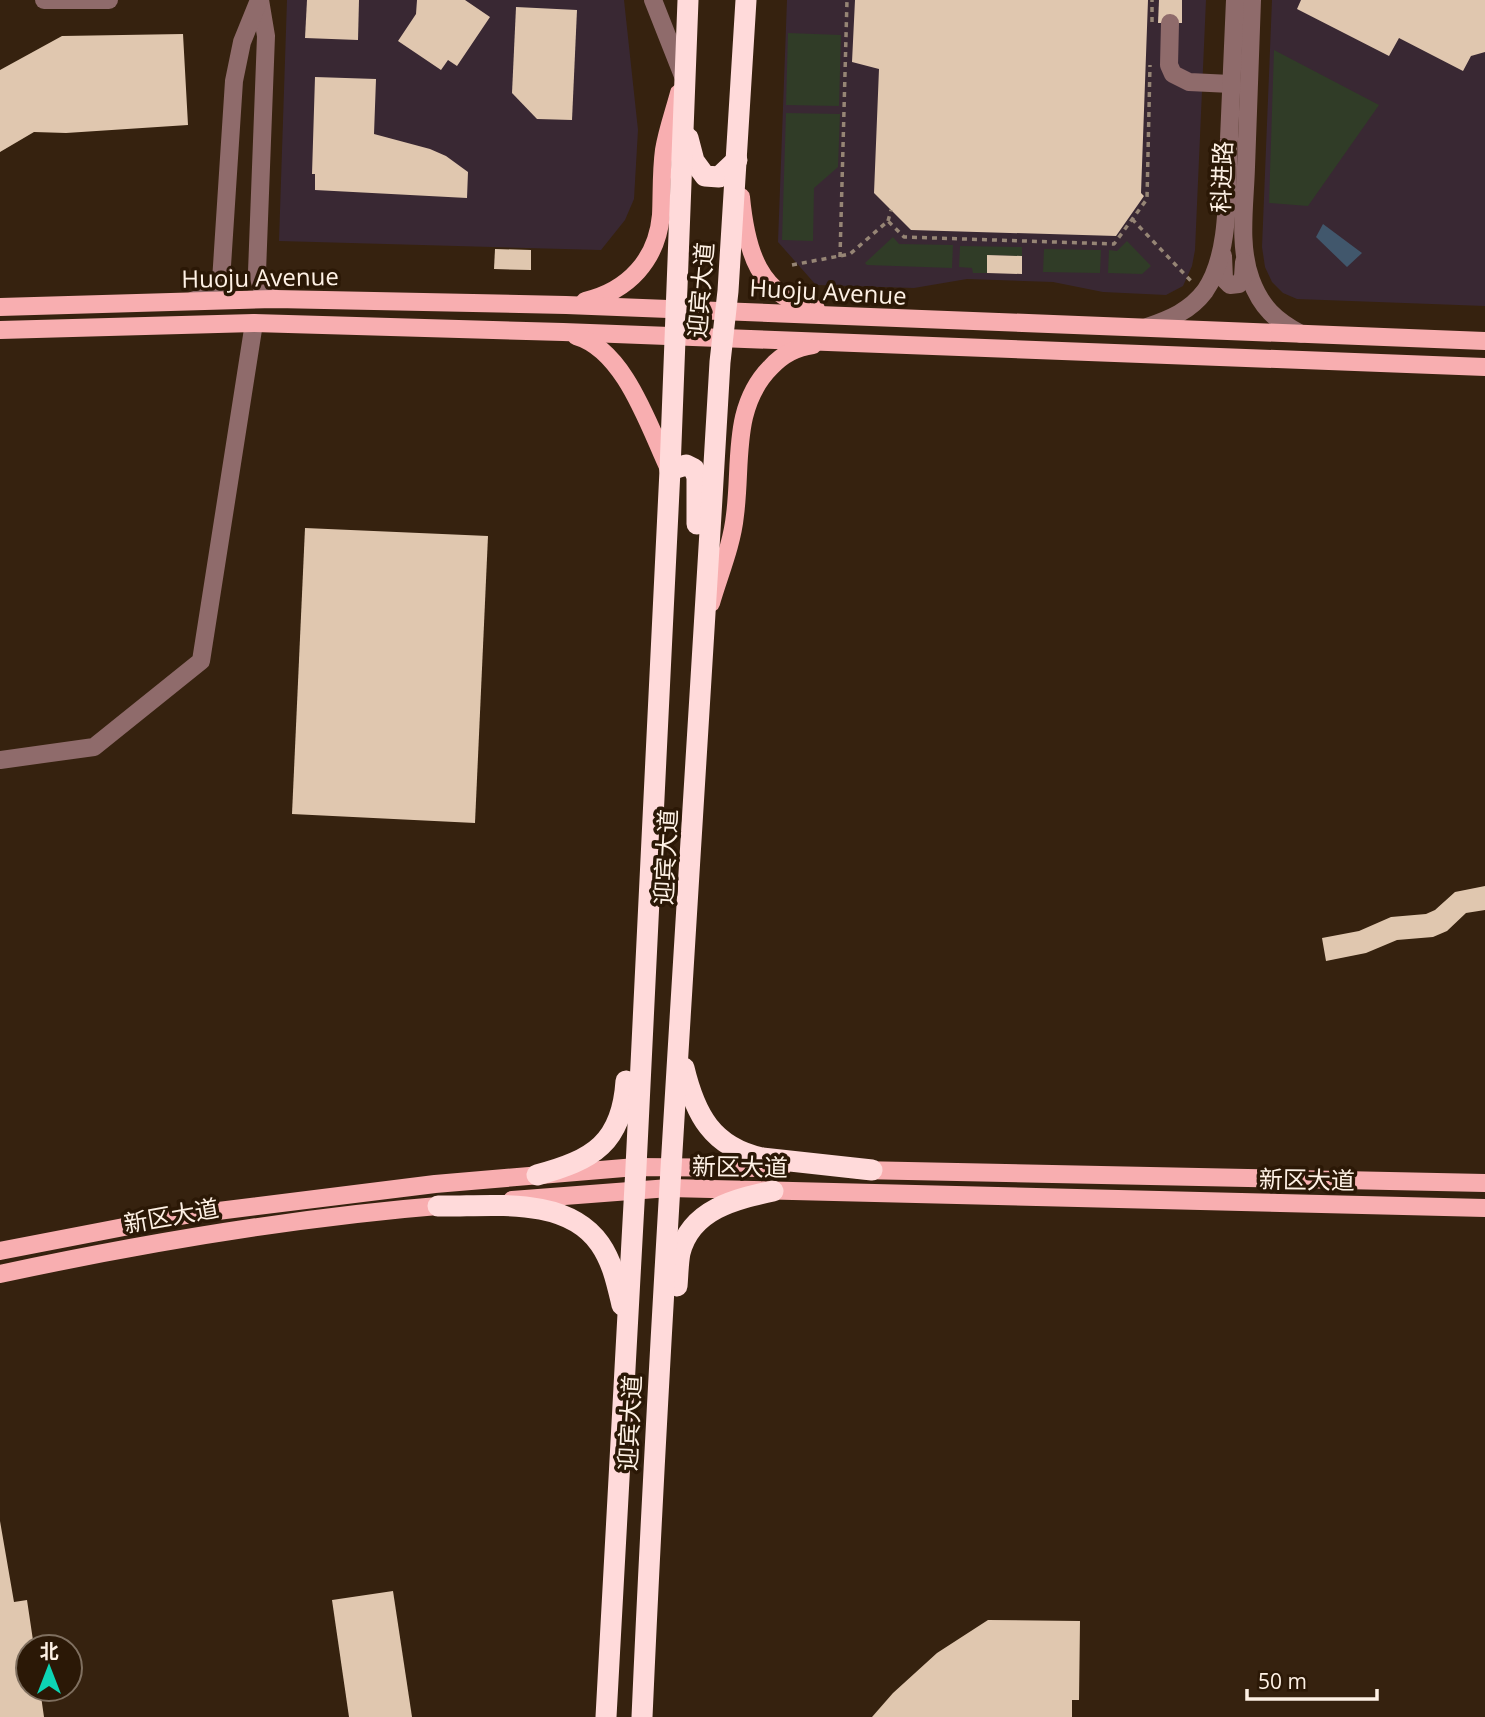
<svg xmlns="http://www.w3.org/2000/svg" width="1485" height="1717" font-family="'Open Sans','Noto Sans SC',sans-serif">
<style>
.commercial{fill:#392833}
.green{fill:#303c27}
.water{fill:#41576c}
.building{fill:#e0c7af}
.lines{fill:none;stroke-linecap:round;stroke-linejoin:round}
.path{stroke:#968575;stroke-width:3.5;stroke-dasharray:5 5;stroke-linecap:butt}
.minor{stroke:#8f6b6b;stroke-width:18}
.major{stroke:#f8aeb0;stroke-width:18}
.highway{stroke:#ffdada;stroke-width:21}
.labels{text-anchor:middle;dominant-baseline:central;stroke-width:7;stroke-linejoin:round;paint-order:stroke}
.street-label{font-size:24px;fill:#fef1e5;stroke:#2b1806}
</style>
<rect width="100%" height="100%" fill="#36220f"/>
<g class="commercial">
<polygon points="287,0 624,0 638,130 634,199 625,220 601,250 279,241"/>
<polygon points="787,0 1206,0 1195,250 1192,266 1183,286 1166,295 1103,292 1053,282 967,279 914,288 816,285 778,242"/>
<polygon points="1272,0 1485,0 1485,306 1297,299 1283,293 1272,282 1265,267 1262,247"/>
</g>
<g class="green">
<polygon points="788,33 841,35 839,106 786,105"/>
<polygon points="1274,50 1379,105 1308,206 1269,203"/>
<polygon points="786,113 840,114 838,167 814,188 813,241 782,240"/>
<polygon points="893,237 899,244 953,245 952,268 867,265 865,263"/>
<polygon points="1127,241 1151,266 1142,274 1108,273 1109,250 1117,251"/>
<polygon points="960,246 1022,247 1022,256 987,255 987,273 973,273 972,268 959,267"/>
<polygon points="1044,249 1101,250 1100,273 1043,272"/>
</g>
<polygon class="water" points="1323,224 1362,253 1347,267 1316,237"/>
<g class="building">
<polygon points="307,0 359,0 358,40 305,38"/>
<polygon points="417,0 465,0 490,17 457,66 448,60 441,70 398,41 416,14"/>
<polygon points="855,0 1148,0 1141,193 1144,196 1116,236 911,230 874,193 879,69 852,62"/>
<polygon points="1159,0 1182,0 1182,23 1158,23"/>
<polygon points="1301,0 1485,0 1485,52 1471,56 1463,71 1399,38 1389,56 1297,9"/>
<polygon points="516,7 577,10 572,120 537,119 512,93"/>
<polygon points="183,34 188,125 66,133 34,132 0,152 0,70 62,36"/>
<polygon points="315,77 376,79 374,134 430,149 446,156 468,172 467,198 315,190 315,174 312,174"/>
<polygon points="495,249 531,250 531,270 494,269"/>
<polygon points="987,255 1022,256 1022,274 987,273"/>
<polygon points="305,528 488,536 475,823 292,814"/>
<polygon points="1485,886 1485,910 1466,913 1447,931 1433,937 1397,940 1366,953 1326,961 1322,938 1359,931 1391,917 1426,914 1435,910 1455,892"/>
<polygon points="0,1521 14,1602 27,1600 34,1647 28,1647 28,1689 40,1689 44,1717 0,1717"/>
<polygon points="393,1591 412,1717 349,1717 332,1600"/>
<polygon points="988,1620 1080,1621 1079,1700 1072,1700 1072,1717 872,1717 893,1693 937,1653"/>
</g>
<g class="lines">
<g class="path">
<polyline points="1152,22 1152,0"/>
<polyline points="1132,219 1191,281"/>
<polyline points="888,221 891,210"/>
<polyline points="840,257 847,0"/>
<polyline points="792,265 850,254 888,221 904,237 1114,244 1147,199 1150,65"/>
</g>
<g class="minor">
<polyline points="44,0 109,0"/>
<polyline points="260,0 266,36 257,272 262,288 275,299"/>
<polyline points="653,0 683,76"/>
<path d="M 1252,0 C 1250,56 1248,112 1246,167 C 1245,204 1238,245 1251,280 C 1261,307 1276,321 1301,334"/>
<polyline points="1170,23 1169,65 1173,74 1189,82 1231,84"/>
<polyline points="1223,256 1224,279 1230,285 1239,284 1243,277 1244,262"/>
<polyline points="192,301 212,294 221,281 234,81 242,42 259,0"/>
<path d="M 1147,327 C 1170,319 1190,311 1205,291 C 1232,252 1226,184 1229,139 C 1231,93 1233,46 1235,0"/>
<polyline points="0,760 94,747 201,661 254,323"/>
</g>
<g class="major">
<path d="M 741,197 C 746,249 758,297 816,309"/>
<path d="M 585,301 C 628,291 657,260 661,215 C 662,194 661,172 664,150 C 667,131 674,112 679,93"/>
<polyline points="0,307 275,299 566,305 1485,341"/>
<polyline points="0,330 254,323 563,332 1485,367"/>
<path d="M 576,336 C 625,350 649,427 669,469"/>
<path d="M 711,603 C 719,575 732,545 735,515 C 742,463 731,407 771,367 C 782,355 797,347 813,345"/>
<polyline points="859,1170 1485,1183"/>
<polyline points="512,1200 669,1188 1485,1208"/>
<polyline points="0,1251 186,1215 435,1184 636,1167 782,1168"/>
<path d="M 0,1274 C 149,1242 298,1217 449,1205"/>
</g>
<g class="highway">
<polyline points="688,138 694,161 705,176 719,177 737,160"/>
<polyline points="670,470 686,465 694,469 697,477 697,524"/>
<path d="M 684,1068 C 695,1114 712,1147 762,1158 L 872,1170"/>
<path d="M 537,1175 C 593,1160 622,1143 626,1081"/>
<path d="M 438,1206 C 490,1207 566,1195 600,1244 C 613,1263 617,1284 622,1305"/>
<path d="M 677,1286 C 678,1275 678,1263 680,1253 C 691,1209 736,1199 773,1191"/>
<polyline points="606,1717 636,1167 670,470 688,0"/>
<path d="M 642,1717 C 662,1265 694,814 720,362 L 728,291 L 746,0"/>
</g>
</g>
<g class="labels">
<g class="street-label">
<text transform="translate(1221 177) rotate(-88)">科进路</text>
<text transform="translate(260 277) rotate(-1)">Huoju Avenue</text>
<text transform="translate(700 290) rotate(-85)">迎宾大道</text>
<text transform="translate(828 291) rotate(3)">Huoju Avenue</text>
<text transform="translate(665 857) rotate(-87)">迎宾大道</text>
<text transform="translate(740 1166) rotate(1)">新区大道</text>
<text transform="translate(1307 1179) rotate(1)">新区大道</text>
<text transform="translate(171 1215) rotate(-10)">新区大道</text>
<text transform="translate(629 1423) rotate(-87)">迎宾大道</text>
</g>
</g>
<g transform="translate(49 1668)"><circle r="33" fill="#2b1806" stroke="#7f6f5f" stroke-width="2"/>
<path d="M0-5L12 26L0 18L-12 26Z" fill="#0dd5b5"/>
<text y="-10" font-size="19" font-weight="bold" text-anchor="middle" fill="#fef1e5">北</text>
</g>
<path d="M1247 1689v10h130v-10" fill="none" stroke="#fef1e5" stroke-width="3.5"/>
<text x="1258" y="1689" font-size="21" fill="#fef1e5" stroke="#2b1806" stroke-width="5" paint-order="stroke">50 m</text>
</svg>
